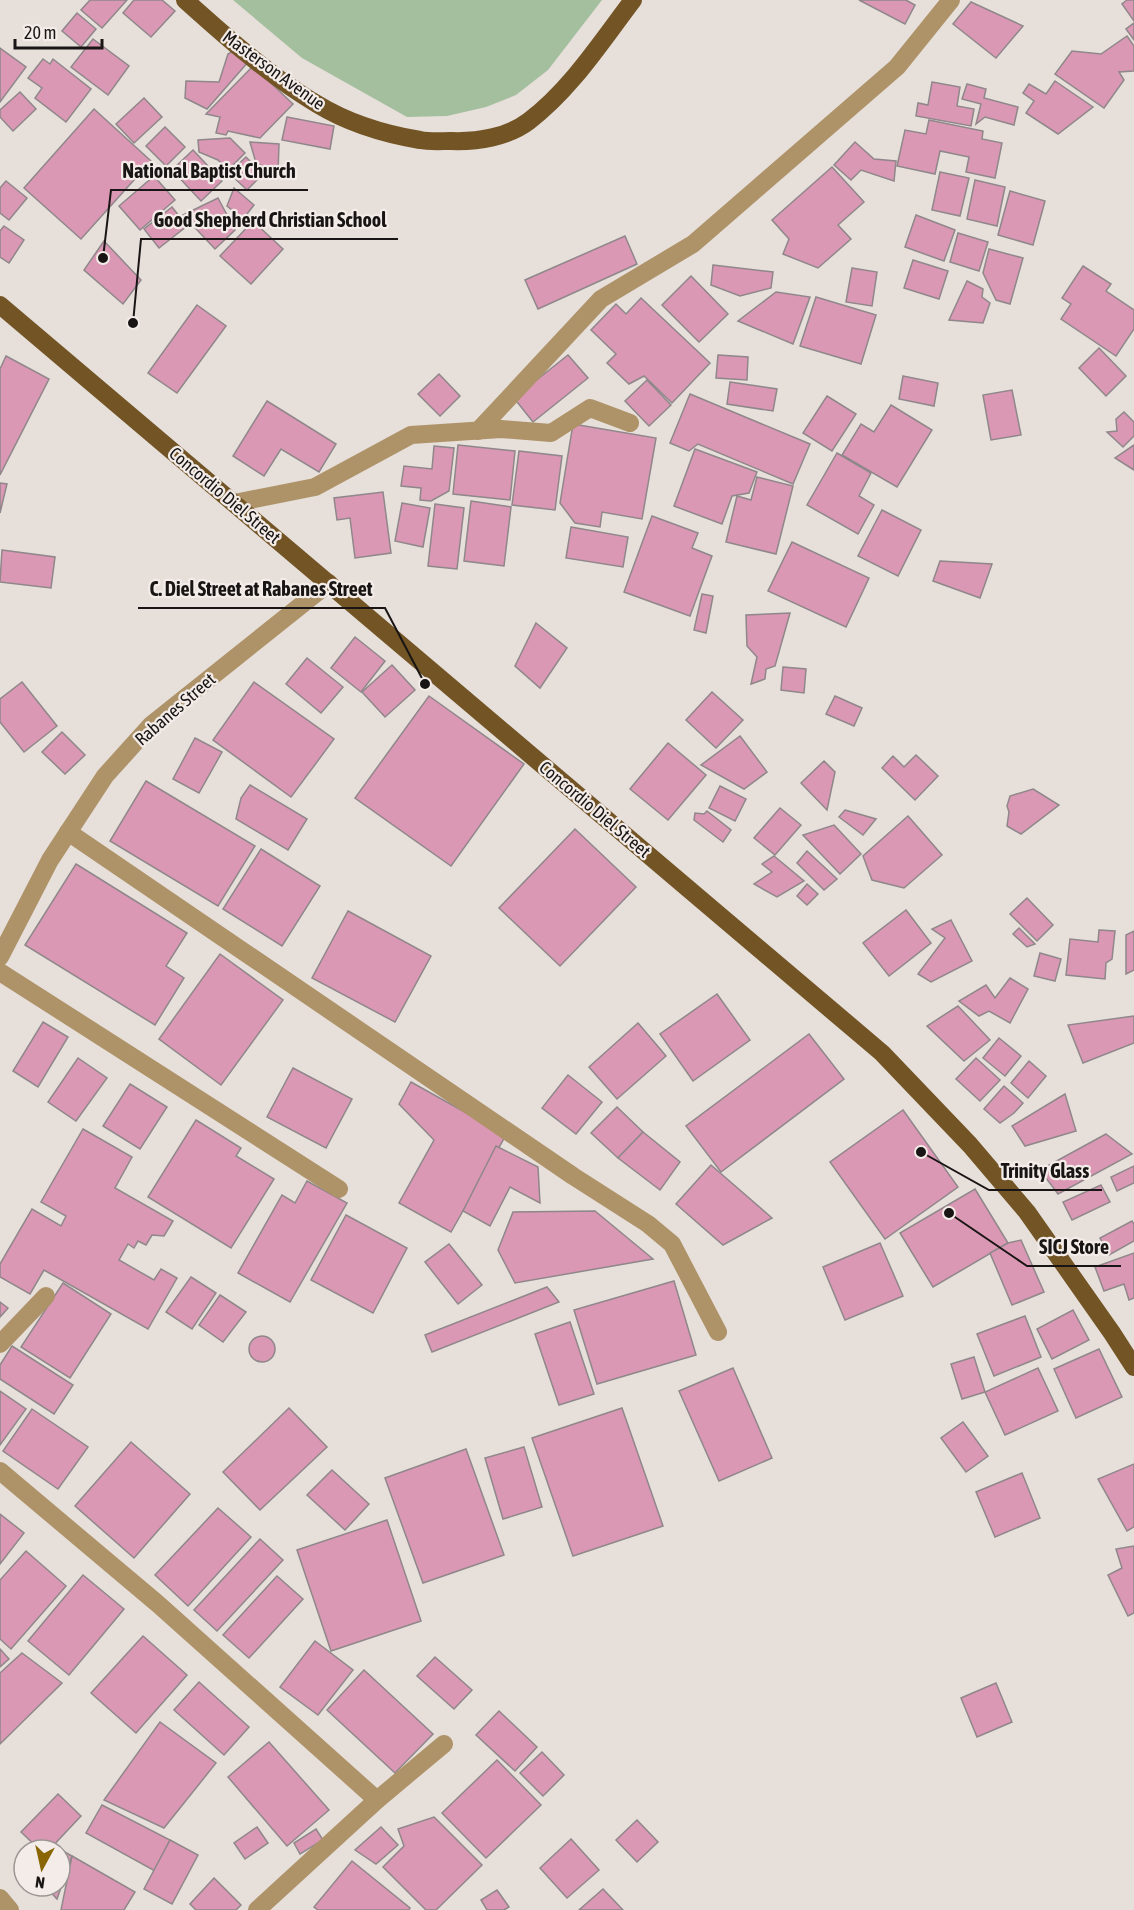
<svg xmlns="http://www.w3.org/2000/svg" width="1134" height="1910" font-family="'Asap Condensed',sans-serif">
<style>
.green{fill:#a4bf9e}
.building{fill:#db98b4;stroke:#8f878a;stroke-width:1.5}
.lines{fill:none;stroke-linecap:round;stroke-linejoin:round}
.minor{stroke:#ae9268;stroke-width:18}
.major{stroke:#725425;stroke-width:18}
.labels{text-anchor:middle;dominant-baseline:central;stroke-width:4.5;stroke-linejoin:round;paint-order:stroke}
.street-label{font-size:18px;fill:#181514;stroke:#f3ece8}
.leader{fill:none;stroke:#181514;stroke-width:2}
.callout-dot{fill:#181514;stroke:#f3ece8;stroke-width:2}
.callout-label{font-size:20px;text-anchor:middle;font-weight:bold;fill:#181514;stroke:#f3ece8;stroke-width:4.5;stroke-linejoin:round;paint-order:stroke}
</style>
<rect width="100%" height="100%" fill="#e6dfda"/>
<polygon class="green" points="233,0 602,0 548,70 516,95 486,107 447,116 407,117 302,58"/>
<g class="building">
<polygon points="90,0 127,0 102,28 81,10"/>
<polygon points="134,0 162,0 175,11 151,37 123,13"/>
<polygon points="859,0 906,0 915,5 905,24"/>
<polygon points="1127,0 1134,0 1134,21 1122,4"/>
<polygon points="971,2 1023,26 996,58 953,24"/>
<polygon points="77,13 96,29 81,47 62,31"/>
<polygon points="1134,23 1134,40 1126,29"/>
<polygon points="1127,36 1134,46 1134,71 1119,72 1124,80 1104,108 1055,74 1072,51 1101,54"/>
<polygon points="93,39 129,66 108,95 71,67"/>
<polygon points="0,48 26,67 0,102"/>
<polygon points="237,49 249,61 207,109 185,98 186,81 219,82 228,54"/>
<polygon points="43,59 50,64 53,59 91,89 66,122 35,98 42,88 28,78"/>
<polygon points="253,66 293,104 260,138 228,131 226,135 216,133 220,117 206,114"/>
<polygon points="1055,81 1093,107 1058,134 1026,113 1034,101 1023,93 1029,84 1046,94"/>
<polygon points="932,82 960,87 957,106 974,109 971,126 916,116 918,103 928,105"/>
<polygon points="967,84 986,89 984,98 1018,107 1014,125 985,117 976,124 981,104 962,99"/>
<polygon points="20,92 36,109 13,131 0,117 0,110"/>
<polygon points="144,98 162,117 134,143 116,124"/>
<polygon points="94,109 151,161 81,239 24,188"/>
<polygon points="287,117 334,126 330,149 282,140"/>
<polygon points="929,120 983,131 982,139 1002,143 995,178 966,172 969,157 940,151 935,174 897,166 905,130 926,134"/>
<polygon points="165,127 185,147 166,166 146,146"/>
<polygon points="230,138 245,153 228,170 218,160 199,152 198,140"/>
<polygon points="250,142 279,144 278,173 256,163"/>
<polygon points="855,142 874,159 896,161 894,181 861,170 851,180 834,165"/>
<polygon points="193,150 222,181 201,201 172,170"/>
<polygon points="246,157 263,174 247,190 229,173"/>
<polygon points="832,167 864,202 838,225 851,239 818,268 783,254 789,239 772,220"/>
<polygon points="940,172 969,178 960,216 932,210"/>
<polygon points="154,176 175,200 140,230 119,206"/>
<polygon points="975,180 1005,187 997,226 967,219"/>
<polygon points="6,181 27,198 9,220 0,213 0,188"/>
<polygon points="234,188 254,205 243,219 227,206"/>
<polygon points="1010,191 1045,201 1033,245 998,235"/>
<polygon points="218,198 235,230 215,249 183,215"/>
<polygon points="172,207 187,226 159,248 144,229"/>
<polygon points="916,215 955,230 944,261 905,247"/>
<polygon points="253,221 283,249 251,284 220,256"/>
<polygon points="4,226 24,240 9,263 0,257 0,231"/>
<polygon points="958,233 988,242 979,271 950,262"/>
<polygon points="625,236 637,264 538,309 525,280"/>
<polygon points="104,241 141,280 123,304 84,270"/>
<polygon points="989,249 1023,258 1010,304 996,300 983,273"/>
<polygon points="913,260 948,271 939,299 904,288"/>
<polygon points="713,265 773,272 771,288 740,296 711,285"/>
<polygon points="1083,266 1111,284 1106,291 1134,310 1134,329 1116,356 1061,319 1071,304 1062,298"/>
<polygon points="852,268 877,272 872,306 846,302"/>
<polygon points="691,276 728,314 699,342 662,305"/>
<polygon points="967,281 983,289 982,297 990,303 983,323 949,320"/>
<polygon points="776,292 810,297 793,344 738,321"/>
<polygon points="816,297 876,315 861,364 800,346"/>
<polygon points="641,298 710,363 672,403 644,376 629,384 607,363 616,354 591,330 616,304 626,314"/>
<polygon points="197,305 226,326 177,393 148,373"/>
<polygon points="1099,348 1126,376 1106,396 1079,368"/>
<polygon points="568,355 588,378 533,422 514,398"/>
<polygon points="718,355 748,357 747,380 716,378"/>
<polygon points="6,356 49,379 0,475 0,369"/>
<polygon points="439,374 460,396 440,416 418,394"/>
<polygon points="903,376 938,383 934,406 899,399"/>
<polygon points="647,380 671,405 649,426 625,401"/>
<polygon points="730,382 777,389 773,411 727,404"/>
<polygon points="1012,390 1021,435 991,440 983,395"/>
<polygon points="690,394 810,444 793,484 698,444 689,451 670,443"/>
<polygon points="827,396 856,414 832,451 803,433"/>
<polygon points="267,401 336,444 319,472 281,449 264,476 233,456"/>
<polygon points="891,405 932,430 897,487 842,455 861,424 874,432"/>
<polygon points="1124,412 1134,422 1134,436 1123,447 1107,432 1117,431 1116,419"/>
<polygon points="573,424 656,438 642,519 602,512 600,527 575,523 560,503"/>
<polygon points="458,445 515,451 510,500 453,494"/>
<polygon points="1134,445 1134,470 1115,458"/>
<polygon points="434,446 454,448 449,491 431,501 420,500 421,488 401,486 404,466 432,469"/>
<polygon points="695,449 757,472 749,493 732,496 722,524 674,506"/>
<polygon points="519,451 562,456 555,510 512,505"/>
<polygon points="837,453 871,473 859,496 874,505 858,534 807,505"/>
<polygon points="757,477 793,486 776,554 726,542 737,496 751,500"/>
<polygon points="0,483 7,484 0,513"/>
<polygon points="383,492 391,553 355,558 350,518 337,520 334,498"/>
<polygon points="471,501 511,507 504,566 464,561"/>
<polygon points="402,503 430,508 423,547 395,541"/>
<polygon points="435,504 464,508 457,569 428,566"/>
<polygon points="882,510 921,530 898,576 858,556"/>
<polygon points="652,516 698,533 692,548 712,556 690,616 624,592"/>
<polygon points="571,527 628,537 623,567 566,558"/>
<polygon points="792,542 869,578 846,627 768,591"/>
<polygon points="2,550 55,557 51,588 0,582"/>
<polygon points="940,561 992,564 980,598 933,581"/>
<polygon points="702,594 713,596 706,633 694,630"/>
<polygon points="790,613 775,666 766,669 765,679 751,684 757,657 747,646 746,615"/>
<polygon points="536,623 567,648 540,688 515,666"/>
<polygon points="355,637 385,661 361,692 331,668"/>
<polygon points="307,658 343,687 321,713 286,684"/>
<polygon points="392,665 415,690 385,717 362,692"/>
<polygon points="783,667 806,669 804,693 781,690"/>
<polygon points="22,682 57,726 24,752 0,722 0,699"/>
<polygon points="254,682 334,739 291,797 213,740"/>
<polygon points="712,692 743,720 716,748 686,720"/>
<polygon points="429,696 524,764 451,866 355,798"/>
<polygon points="835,696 862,708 854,726 826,714"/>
<polygon points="62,732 85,755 65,774 42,752"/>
<polygon points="740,736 767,772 744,789 701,765"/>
<polygon points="195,738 222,752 199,793 173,779"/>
<polygon points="668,743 706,775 668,820 630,789"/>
<polygon points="916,755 938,776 915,800 882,768 893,756 904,767"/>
<polygon points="824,761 835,772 827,810 801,783"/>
<polygon points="146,781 255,846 218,906 110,841"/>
<polygon points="250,785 307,819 288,850 236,819 241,798"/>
<polygon points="720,786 746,799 735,821 709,808"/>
<polygon points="1033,789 1059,805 1021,834 1007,826 1009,812 1007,806 1010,796"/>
<polygon points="780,808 801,825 775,855 754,838"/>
<polygon points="845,810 876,819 863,835 839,817"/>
<polygon points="707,811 731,830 723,842 694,820 695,813 704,814"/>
<polygon points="908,816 942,855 904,888 872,880 863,856"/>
<polygon points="834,825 861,854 840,874 803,835"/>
<polygon points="575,829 636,887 560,966 499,908"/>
<polygon points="261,849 320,886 282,946 223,909"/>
<polygon points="807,851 837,879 824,890 797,863"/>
<polygon points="774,856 804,881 777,897 754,884 772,872 762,864"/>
<polygon points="76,864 187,933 166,966 184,978 155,1025 25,945"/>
<polygon points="807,884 818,894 807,905 797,896"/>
<polygon points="1027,898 1053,925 1037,941 1010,914"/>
<polygon points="906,910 931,943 889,976 863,943"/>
<polygon points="348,911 431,956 395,1022 312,978"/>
<polygon points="951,920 972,961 931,982 918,974 945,938 932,929"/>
<polygon points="1019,928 1035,944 1027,947 1013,934"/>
<polygon points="1099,930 1115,931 1112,959 1106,963 1105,979 1066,975 1070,939 1098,942"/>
<polygon points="1134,931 1134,970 1126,974 1126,935"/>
<polygon points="1040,953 1061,959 1055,981 1034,976"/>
<polygon points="220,954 283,1000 221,1085 159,1039"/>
<polygon points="1010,978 1028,989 1010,1023 989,1011 979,1016 959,1001 986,985 995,998"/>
<polygon points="717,994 750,1040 693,1081 660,1034"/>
<polygon points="958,1006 990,1040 964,1061 927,1026"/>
<polygon points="1134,1016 1134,1043 1083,1063 1068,1025"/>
<polygon points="43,1022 68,1037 38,1087 13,1071"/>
<polygon points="638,1023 666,1056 617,1099 589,1067"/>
<polygon points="809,1034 844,1079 721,1172 686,1126"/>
<polygon points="999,1038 1021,1056 1005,1076 983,1058"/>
<polygon points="78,1058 107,1078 76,1121 48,1102"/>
<polygon points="976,1058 1000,1080 980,1101 956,1079"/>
<polygon points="1029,1061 1046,1076 1028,1098 1011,1083"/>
<polygon points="293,1068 352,1099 326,1148 267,1117"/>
<polygon points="568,1075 602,1102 576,1134 542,1108"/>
<polygon points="411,1082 506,1135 451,1232 399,1203 434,1140 399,1104"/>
<polygon points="130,1084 167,1107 140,1149 103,1126"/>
<polygon points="1004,1086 1023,1103 1014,1113 1000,1123 984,1109"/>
<polygon points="1065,1094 1076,1131 1025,1146 1012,1126"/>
<polygon points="617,1107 643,1132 618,1158 591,1133"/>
<polygon points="903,1110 958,1187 885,1239 830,1162"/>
<polygon points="196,1120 241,1148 236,1156 274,1179 231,1248 148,1197"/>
<polygon points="83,1129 132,1157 115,1188 173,1221 164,1236 152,1235 146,1245 138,1241 134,1248 128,1244 119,1260 154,1280 161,1269 177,1278 148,1329 44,1270 30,1294 0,1277 0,1264 32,1209 61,1226 66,1216 41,1202"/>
<polygon points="643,1132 680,1162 660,1190 618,1158"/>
<polygon points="1106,1134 1132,1154 1058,1194 1040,1170"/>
<polygon points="496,1146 538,1167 540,1203 510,1187 490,1226 463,1211"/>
<polygon points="711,1165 772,1218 723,1245 676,1204"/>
<polygon points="1134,1166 1134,1183 1117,1191 1111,1177"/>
<polygon points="307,1181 347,1203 290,1302 238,1273 282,1195 295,1203"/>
<polygon points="1101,1185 1110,1202 1072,1220 1063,1202"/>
<polygon points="975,1189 1008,1243 933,1287 900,1233"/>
<polygon points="595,1211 653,1259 515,1283 498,1250 513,1212"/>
<polygon points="346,1215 407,1248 373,1313 311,1280"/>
<polygon points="1132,1221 1134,1224 1134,1241 1109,1255 1100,1238"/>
<polygon points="1021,1240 1044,1292 1012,1305 990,1253 1008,1243"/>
<polygon points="880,1243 903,1296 845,1320 823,1267"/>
<polygon points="449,1244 482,1285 458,1304 425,1262"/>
<polygon points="1134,1253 1134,1298 1129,1300 1124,1284 1104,1291 1095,1267"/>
<polygon points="191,1277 216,1293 192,1329 166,1312"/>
<polygon points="674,1281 696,1355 597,1384 574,1310"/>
<polygon points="63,1283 111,1314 70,1378 21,1347"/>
<polygon points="547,1287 559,1302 432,1352 425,1335"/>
<polygon points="220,1295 246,1312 223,1342 199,1325"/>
<polygon points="0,1302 8,1308 0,1317"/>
<polygon points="1073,1310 1089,1340 1052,1359 1037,1329"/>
<polygon points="1025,1316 1041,1357 994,1376 977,1334"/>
<polygon points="570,1322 594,1394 559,1405 535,1334"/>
<circle cx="262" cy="1349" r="13"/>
<polygon points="12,1346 73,1385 54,1414 0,1379 0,1365"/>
<polygon points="1099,1349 1122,1397 1076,1418 1054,1369"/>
<polygon points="974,1357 985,1392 962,1399 951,1364"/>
<polygon points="733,1368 772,1458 719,1481 679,1391"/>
<polygon points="1038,1368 1058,1411 1005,1435 985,1392"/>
<polygon points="0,1391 26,1409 0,1445"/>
<polygon points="289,1408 327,1447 260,1510 223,1472"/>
<polygon points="622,1408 663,1526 573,1556 532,1438"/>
<polygon points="32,1409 88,1447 58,1489 3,1451"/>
<polygon points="963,1422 988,1456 966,1472 941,1438"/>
<polygon points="131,1442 190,1494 134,1558 75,1506"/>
<polygon points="524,1447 542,1507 503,1519 485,1458"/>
<polygon points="466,1449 504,1555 423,1583 385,1478"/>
<polygon points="1134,1464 1134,1527 1127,1531 1098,1479"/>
<polygon points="332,1470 369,1504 345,1530 307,1495"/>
<polygon points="1022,1473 1040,1518 995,1537 976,1492"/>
<polygon points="218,1508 251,1537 188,1606 155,1575"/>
<polygon points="0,1514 24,1533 0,1564"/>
<polygon points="387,1520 421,1621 331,1651 297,1550"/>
<polygon points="260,1539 283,1560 217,1631 194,1610"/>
<polygon points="1134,1546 1134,1613 1128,1616 1108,1575 1122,1568 1116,1549"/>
<polygon points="26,1551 66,1586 11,1649 0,1639 0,1580"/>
<polygon points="83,1575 124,1609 69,1675 28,1641"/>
<polygon points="277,1576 303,1599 249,1658 223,1635"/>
<polygon points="143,1636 187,1675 136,1733 91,1693"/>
<polygon points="315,1641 353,1670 318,1715 280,1687"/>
<polygon points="0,1649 9,1659 0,1667"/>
<polygon points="22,1653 62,1683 0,1744 0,1673"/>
<polygon points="435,1657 472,1690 454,1709 417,1676"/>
<polygon points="364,1670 433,1734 395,1773 327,1710"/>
<polygon points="199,1682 249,1727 224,1755 174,1710"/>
<polygon points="996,1683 1012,1722 977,1737 961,1698"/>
<polygon points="499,1711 537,1747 515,1771 476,1735"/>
<polygon points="160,1722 216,1763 164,1828 104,1800"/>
<polygon points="269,1742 329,1810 287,1846 228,1777"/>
<polygon points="542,1752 564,1775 543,1796 520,1773"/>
<polygon points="497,1760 541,1805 486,1858 442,1813"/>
<polygon points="58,1794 81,1816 49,1850 40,1850 21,1832"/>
<polygon points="102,1805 170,1840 155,1871 86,1833"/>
<polygon points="434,1817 482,1865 436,1910 426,1910 383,1867 404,1846 398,1829"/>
<polygon points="637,1820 658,1842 637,1862 616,1840"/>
<polygon points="257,1827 268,1843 245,1859 234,1843"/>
<polygon points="381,1827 398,1845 376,1864 355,1850"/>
<polygon points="316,1829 323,1840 300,1854 294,1843"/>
<polygon points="571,1839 599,1870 567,1898 540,1868"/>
<polygon points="170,1840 198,1855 172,1904 144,1889"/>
<polygon points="63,1851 72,1856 57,1899 45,1886 60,1886 60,1853"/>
<polygon points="72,1856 135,1892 124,1910 61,1910"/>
<polygon points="352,1861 410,1908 409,1910 318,1910 314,1907"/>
<polygon points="214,1878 241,1905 236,1910 196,1910 190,1904"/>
<polygon points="603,1889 623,1910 579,1910"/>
<polygon points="497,1890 509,1907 504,1910 487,1910 481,1900"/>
</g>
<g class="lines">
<g class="minor">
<polyline points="478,431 601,299 693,244 897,67 951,0"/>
<polyline points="234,503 315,487 411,435 501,429 551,433 590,408 630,423"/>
<polyline points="68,832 573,1176 648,1224 672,1244 718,1332"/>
<polyline points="0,957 50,860 105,776 151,725 329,583"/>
<polyline points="0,972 339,1189"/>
<polyline points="0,1344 46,1296"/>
<polyline points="0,1471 158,1604 377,1800"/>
<polyline points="0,1898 10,1910"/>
<polyline points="257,1910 377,1800 444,1744"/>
</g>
<g class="major">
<path d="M 185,0 C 225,36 271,77 317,104 C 348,123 384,134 420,140 C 430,142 441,141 451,141 C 478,142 508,137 529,121 C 571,89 601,42 633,0"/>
<polyline points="0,305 882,1053 970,1145 1027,1212 1112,1333 1134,1367"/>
</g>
</g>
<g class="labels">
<g class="street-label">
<text transform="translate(274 70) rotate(36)">Masterson Avenue</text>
<text transform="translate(225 495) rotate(40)">Concordio Diel Street</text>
<text transform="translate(175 709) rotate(-41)">Rabanes Street</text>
<text transform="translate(595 809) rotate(40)">Concordio Diel Street</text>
</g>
</g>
<path class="leader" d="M103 258L111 190H308M133 323L141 239H398M425 684L385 608H138M921 1152L989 1190H1102M949 1213L1027 1266H1121"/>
<g class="callout-dot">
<circle cx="103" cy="258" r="6"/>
<circle cx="133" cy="323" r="6"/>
<circle cx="425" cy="684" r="6"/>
<circle cx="921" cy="1152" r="6"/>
<circle cx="949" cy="1213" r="6"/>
</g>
<g class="callout-label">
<text x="209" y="178">National Baptist Church</text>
<text x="270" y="227">Good Shepherd Christian School</text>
<text x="261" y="596">C. Diel Street at Rabanes Street</text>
<text x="1045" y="1178">Trinity Glass</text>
<text x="1074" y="1254">SICJ Store</text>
</g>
<g transform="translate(42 1868) rotate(188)"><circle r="28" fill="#f3ece8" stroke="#9b9693" stroke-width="1.5"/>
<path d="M0-4.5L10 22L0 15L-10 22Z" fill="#896603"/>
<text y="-9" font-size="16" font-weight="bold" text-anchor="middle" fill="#181514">N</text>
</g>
<path d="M15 39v9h87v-9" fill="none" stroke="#181514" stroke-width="3"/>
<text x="24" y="39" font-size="18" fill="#181514" stroke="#f3ece8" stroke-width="4.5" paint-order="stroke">20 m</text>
</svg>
